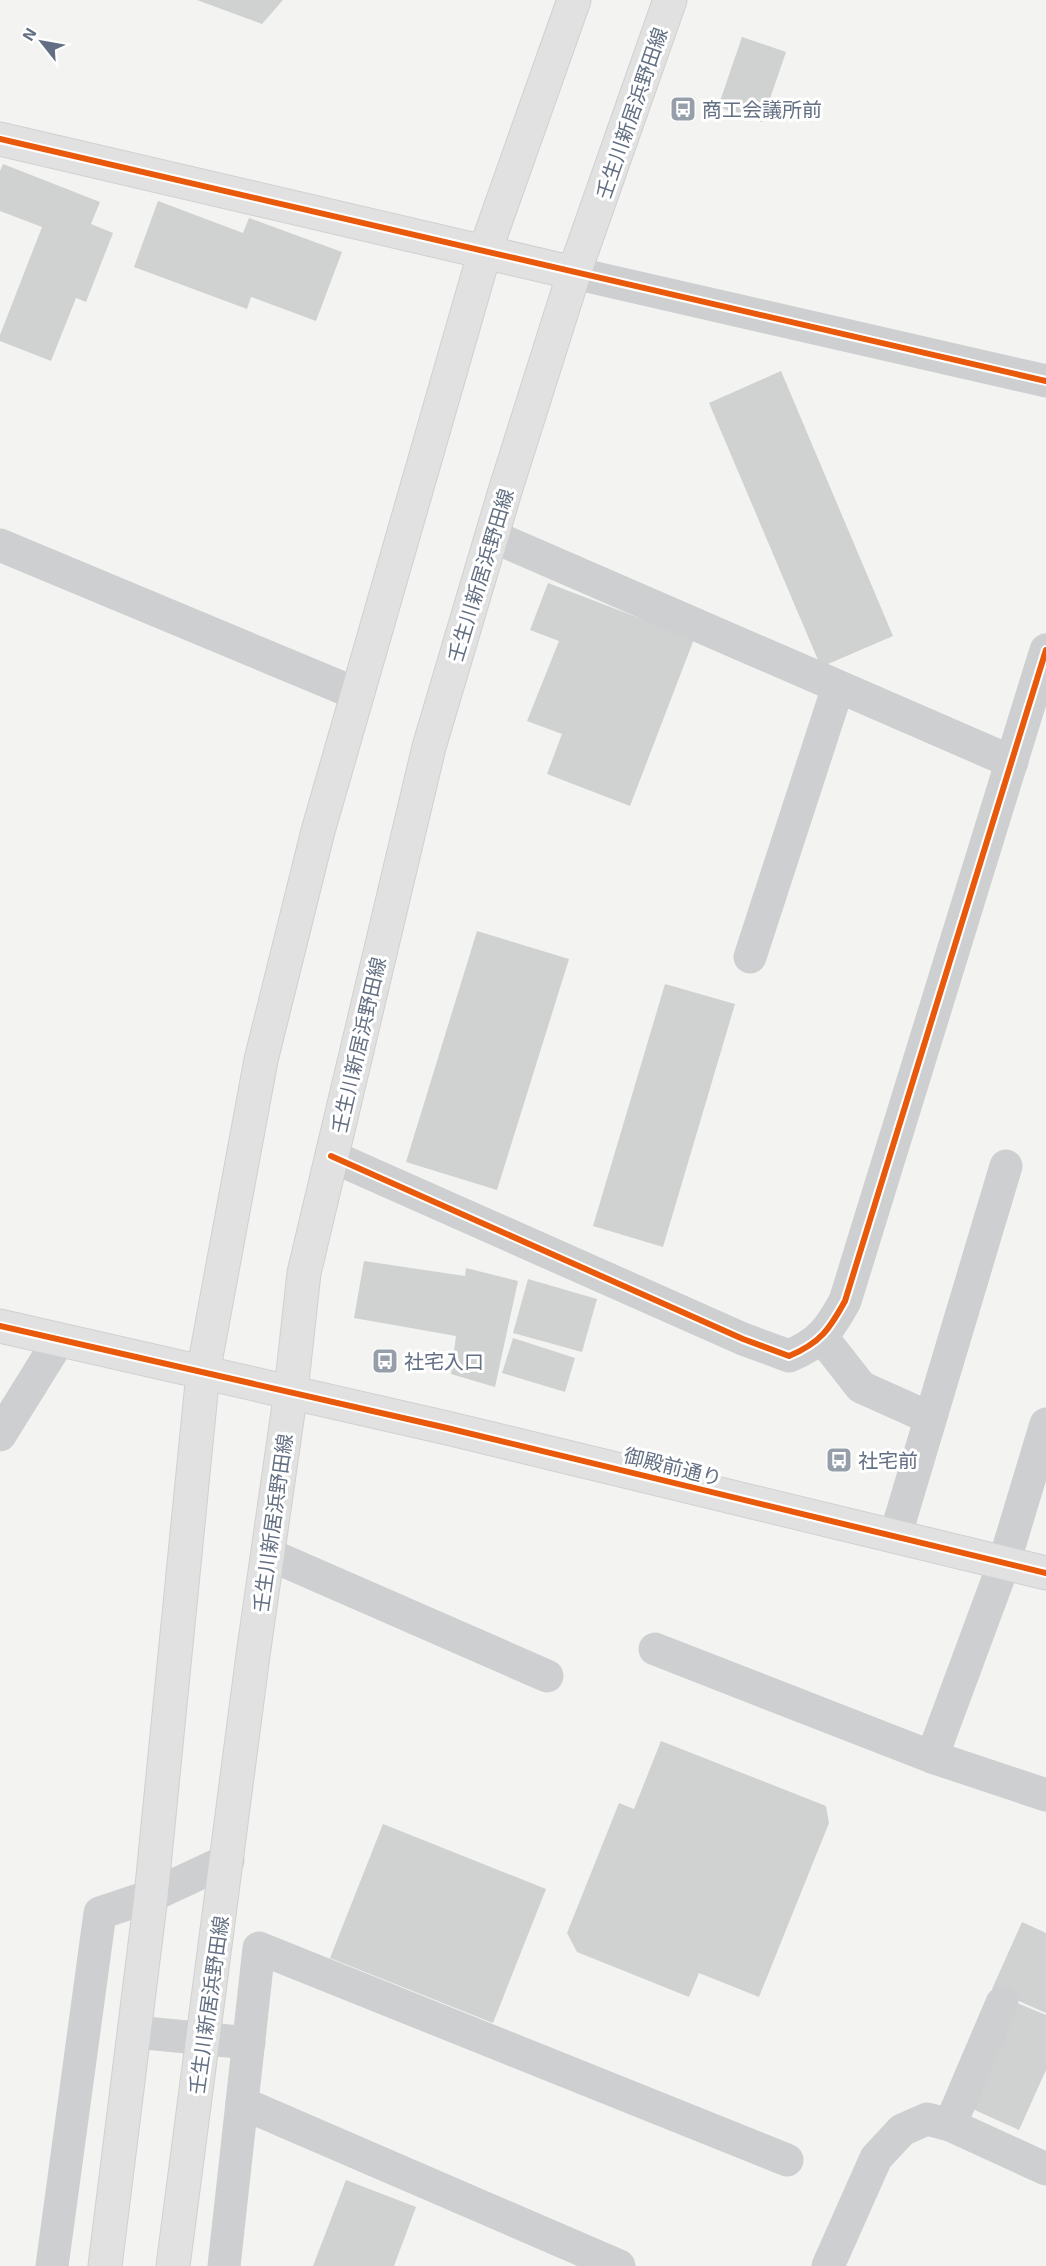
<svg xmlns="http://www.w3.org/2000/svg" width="1046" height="2266" font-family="'Exo 2','Noto Sans JP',sans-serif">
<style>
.building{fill:#d0d1d1}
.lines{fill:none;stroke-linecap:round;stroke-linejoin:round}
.secondary-casing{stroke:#cfd1d1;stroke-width:35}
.primary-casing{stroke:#cfd0d0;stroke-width:35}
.street{stroke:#cecfd0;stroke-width:33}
.secondary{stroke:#e1e1e2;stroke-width:33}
.primary{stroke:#e1e1e2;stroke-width:33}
.cycleway-casing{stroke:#fff;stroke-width:10}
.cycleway{stroke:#e8590c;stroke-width:6}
.labels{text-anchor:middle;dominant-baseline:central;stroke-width:6;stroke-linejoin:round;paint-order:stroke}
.poi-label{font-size:20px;fill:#636f82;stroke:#fff;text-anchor:start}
.street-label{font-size:20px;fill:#636f82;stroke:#fff}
</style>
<rect width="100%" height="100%" fill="#f3f4f1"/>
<g class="building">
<polygon points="197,0 283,0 262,24"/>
<polygon points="742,37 786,52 762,122 718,107"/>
<polygon points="3,164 100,202 91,224 113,233 86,302 76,298 51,361 0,341 0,335 42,227 0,211 0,171"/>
<polygon points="158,201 243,233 249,218 342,252 316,321 251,297 247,309 134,267"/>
<polygon points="781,371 893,636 821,667 709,403"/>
<polygon points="548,583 694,639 630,806 547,774 562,734 527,721 559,641 530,630"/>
<polygon points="477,931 569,959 497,1190 406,1162"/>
<polygon points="665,984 735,1004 663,1247 593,1226"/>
<polygon points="364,1261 465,1276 466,1268 518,1281 495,1387 451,1374 456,1336 354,1318"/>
<polygon points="528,1279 597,1299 582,1352 513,1333"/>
<polygon points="513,1338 575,1358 565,1392 502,1373"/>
<polygon points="661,1741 826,1806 829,1823 759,1997 699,1973 689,1997 577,1952 567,1933 619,1803 634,1809"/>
<polygon points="383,1824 546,1889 493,2023 330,1958"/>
<polygon points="1022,1922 1046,1933 1046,2013 992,1989"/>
<polygon points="1015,2002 1046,2015 1046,2070 1019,2130 968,2107"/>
<polygon points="346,2180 416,2207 394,2266 313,2266"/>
</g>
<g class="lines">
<g class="secondary-casing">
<g id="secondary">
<polyline points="0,139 574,273"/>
<polyline points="0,1326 447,1428 1046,1573"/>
</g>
</g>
<g class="primary-casing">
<g id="primary">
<polyline points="105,2266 151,1896 203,1373 261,1060 318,831 485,251 574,0"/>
<polyline points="173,2266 253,1655 291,1391 304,1273 429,747 505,491 574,273 670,0"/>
</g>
</g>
<g class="street">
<polyline points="574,273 1046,381"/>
<polyline points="492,536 1012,762"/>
<polyline points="0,545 357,694"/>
<polyline points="750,957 838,687"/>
<path d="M 331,1156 L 743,1339 L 789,1356 C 820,1343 829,1330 845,1301 L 1046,650"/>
<polyline points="821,1336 861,1387 930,1418"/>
<polyline points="0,1435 59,1340"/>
<polyline points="895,1537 1006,1166"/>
<polyline points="268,1554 547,1676"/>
<polyline points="655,1649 932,1757 1046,1795"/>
<polyline points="932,1757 1004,1563 1046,1424"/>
<polyline points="135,2032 249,2043"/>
<polyline points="242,2103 619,2266"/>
<polyline points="950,2125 1002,2003"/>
<polyline points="52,2266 100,1913 151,1896 228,1860"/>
<polyline points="224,2266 259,1948 787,2160"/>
<polyline points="828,2266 876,2158 902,2130 927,2119 950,2125 1046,2169"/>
</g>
<use href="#secondary" class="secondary"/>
<use href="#primary" class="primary"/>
<g class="cycleway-casing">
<g id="cycleway">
<polyline points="0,139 1046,381"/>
<path d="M 331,1156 L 743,1339 L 789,1356 C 820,1343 829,1330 845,1301 L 1046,650"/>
<polyline points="0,1326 447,1428 1046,1573"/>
</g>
</g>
<use href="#cycleway" class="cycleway"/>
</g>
<defs>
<g id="bus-square" transform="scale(1.35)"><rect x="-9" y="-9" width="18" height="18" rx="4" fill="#959ea9" stroke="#fff"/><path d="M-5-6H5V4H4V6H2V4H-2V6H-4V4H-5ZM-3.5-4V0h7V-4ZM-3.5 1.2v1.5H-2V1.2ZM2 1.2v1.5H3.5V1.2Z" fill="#fff"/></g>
</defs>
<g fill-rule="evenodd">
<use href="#bus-square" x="683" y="109"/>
<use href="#bus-square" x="385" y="1361"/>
<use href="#bus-square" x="839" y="1460"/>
</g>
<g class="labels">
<g class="poi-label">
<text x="702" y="109">商工会議所前</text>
<text x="404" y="1361">社宅入口</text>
<text x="858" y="1460">社宅前</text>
</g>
<g class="street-label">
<text transform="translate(631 113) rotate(-71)">壬生川新居浜野田線</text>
<text transform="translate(480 575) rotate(-73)">壬生川新居浜野田線</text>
<text transform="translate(358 1045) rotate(-77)">壬生川新居浜野田線</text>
<text transform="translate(673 1466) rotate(14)">御殿前通り</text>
<text transform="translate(272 1523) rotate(-82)">壬生川新居浜野田線</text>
<text transform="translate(208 2005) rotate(-82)">壬生川新居浜野田線</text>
</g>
</g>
<g transform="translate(42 42) rotate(301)" stroke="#ffffff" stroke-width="4.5" paint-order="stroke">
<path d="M0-4.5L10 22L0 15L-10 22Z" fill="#636f82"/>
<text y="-9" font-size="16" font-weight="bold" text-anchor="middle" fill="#636f82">N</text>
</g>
</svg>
